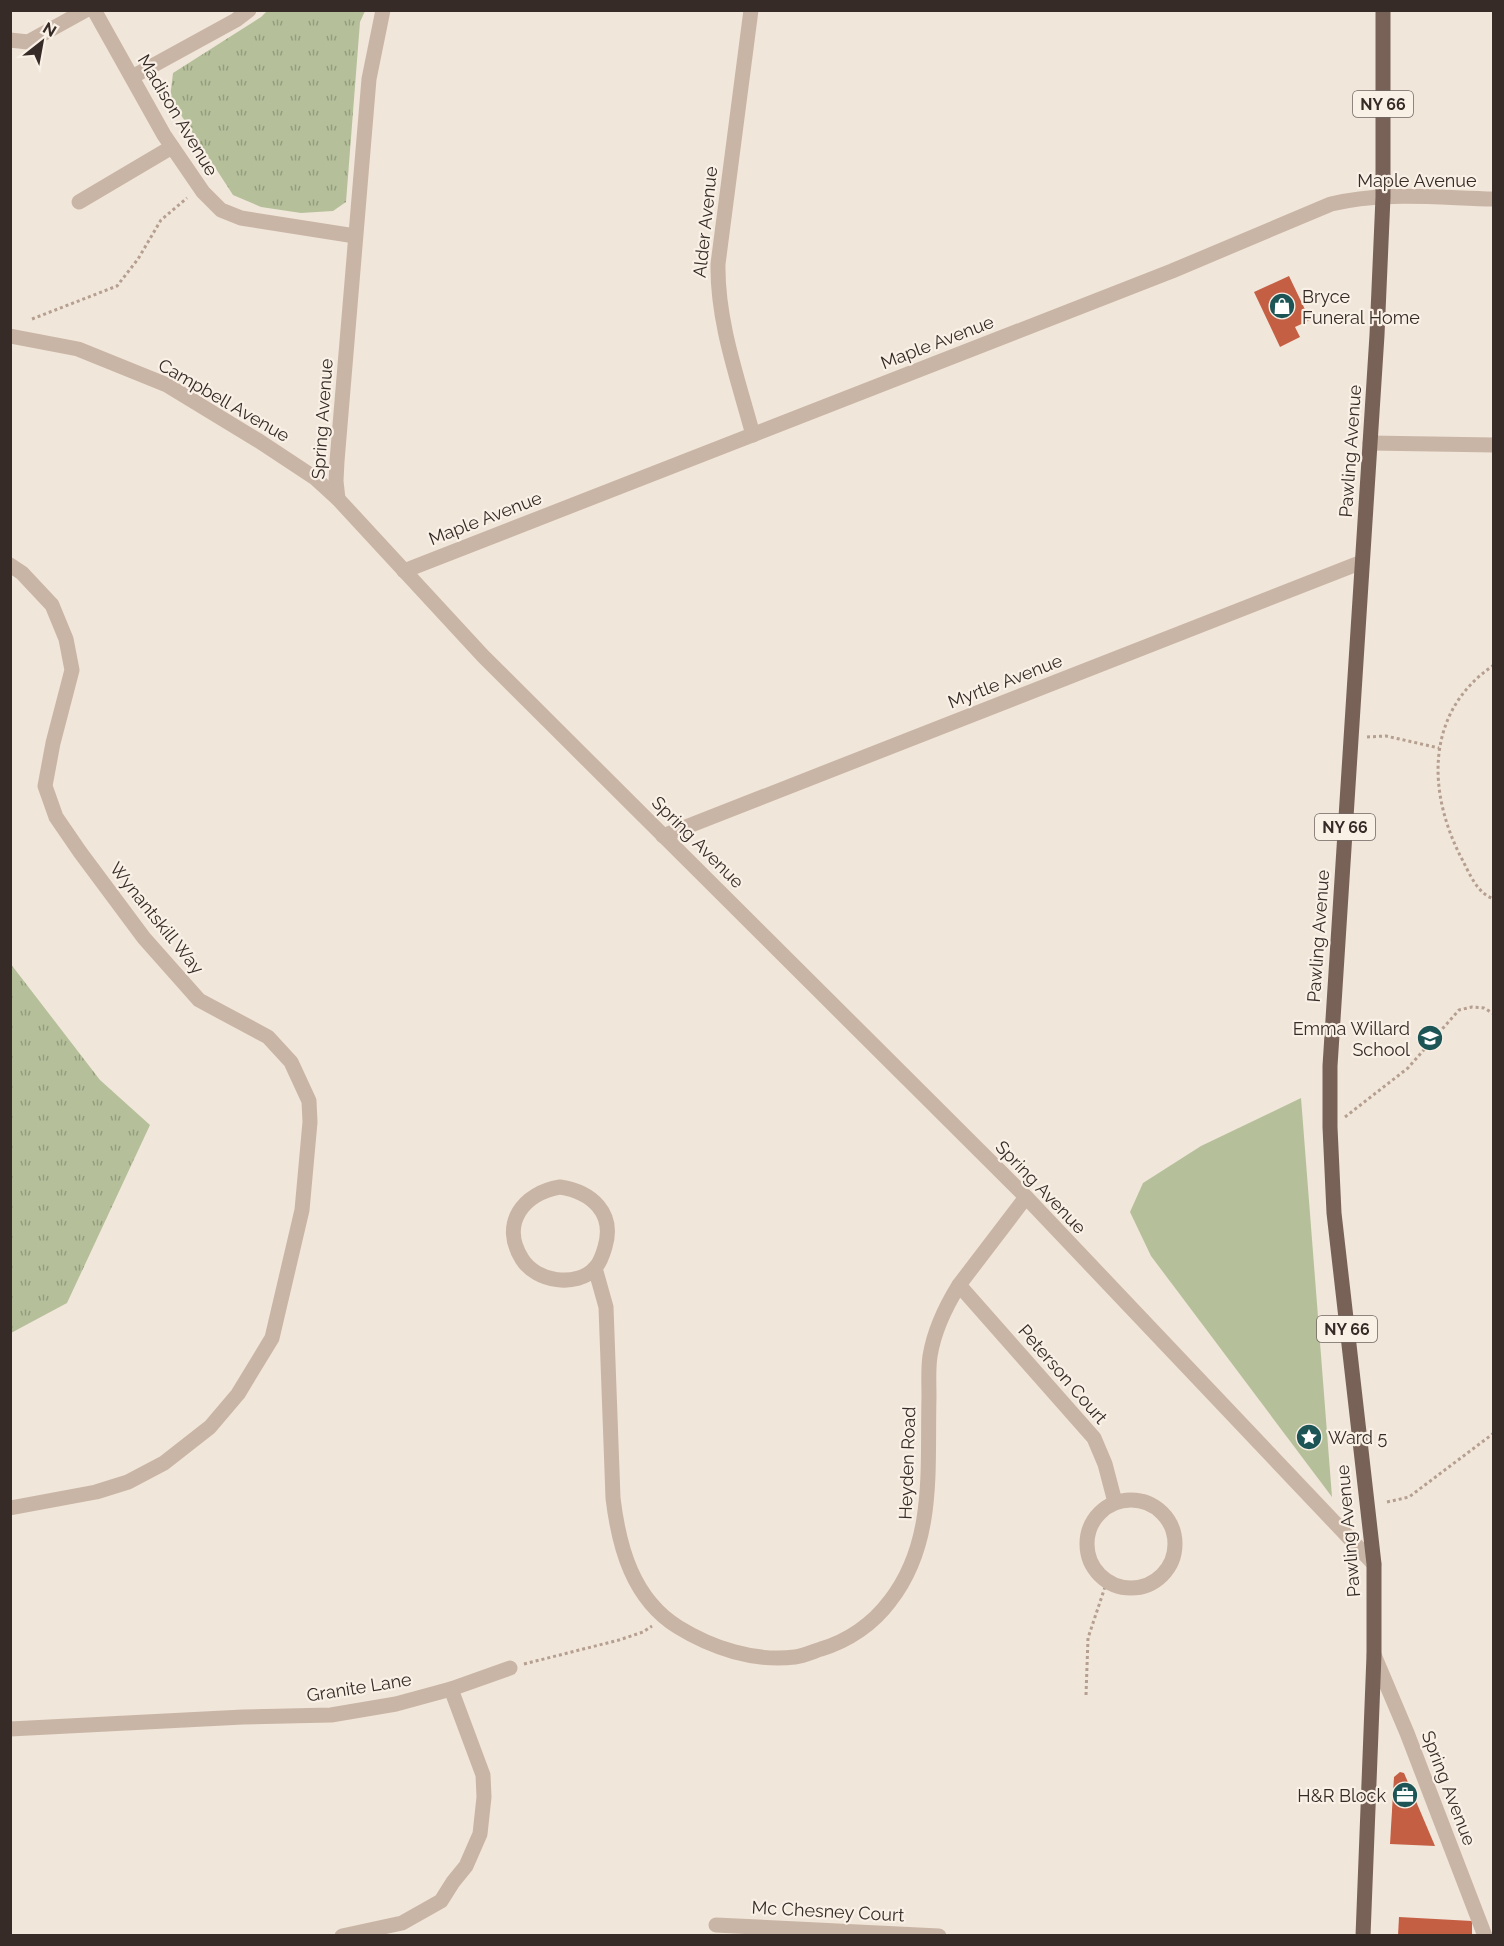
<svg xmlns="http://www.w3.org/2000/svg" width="1504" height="1946" font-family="Raleway,sans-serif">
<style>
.green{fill:#b5c09a}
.park{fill:url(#park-tufts)}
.building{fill:#c55f44}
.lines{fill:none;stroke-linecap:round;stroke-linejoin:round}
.path{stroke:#b59f90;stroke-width:3;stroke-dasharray:3 3;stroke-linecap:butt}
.minor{stroke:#c9b5a6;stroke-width:15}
.major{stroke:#786258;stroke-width:15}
.labels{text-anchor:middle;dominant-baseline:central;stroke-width:4.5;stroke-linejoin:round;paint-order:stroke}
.shield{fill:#f9f0e6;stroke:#706660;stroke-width:1.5}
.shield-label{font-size:16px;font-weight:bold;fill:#362b27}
.street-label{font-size:18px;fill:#362b27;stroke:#f9f0e6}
.poi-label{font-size:18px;fill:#362b27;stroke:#f9f0e6;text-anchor:start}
</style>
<defs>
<pattern id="park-tufts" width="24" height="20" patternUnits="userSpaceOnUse" patternTransform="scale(1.5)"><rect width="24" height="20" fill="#b5c09a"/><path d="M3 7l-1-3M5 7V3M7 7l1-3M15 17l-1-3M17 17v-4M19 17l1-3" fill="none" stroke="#949c7e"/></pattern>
</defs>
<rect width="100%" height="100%" fill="#f1e6da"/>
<polygon class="green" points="1301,1098 1332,1497 1151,1256 1130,1212 1143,1183 1201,1146"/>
<g class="park">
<polygon points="267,11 365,11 360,22 346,202 333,211 301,213 261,207 233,195 170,98 173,73 261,17"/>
<polygon points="10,963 100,1080 150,1125 67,1303 11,1333"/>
</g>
<g class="building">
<polygon points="1289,276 1310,320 1295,327 1300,337 1280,347 1254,292"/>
<polygon points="1400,1772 1404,1773 1435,1846 1390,1844 1394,1777"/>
<polygon points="1399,1917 1472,1921 1472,1936 1398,1936"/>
</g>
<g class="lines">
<g class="path">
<polyline points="32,319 117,286 138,259 161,220 187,198"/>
<path d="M 1494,665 C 1424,712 1427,794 1463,861 C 1470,875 1478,894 1494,899"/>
<polyline points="1367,737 1386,736 1439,748"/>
<polyline points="1345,1117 1408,1068 1459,1010 1472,1007 1484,1008 1494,1014"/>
<polyline points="1387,1502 1409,1497 1494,1433"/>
<polyline points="524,1664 619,1640 643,1632 652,1626"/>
<polyline points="1086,1695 1088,1638 1107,1581"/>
</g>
<g class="minor">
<polyline points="94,10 164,135 203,192 221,210 241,218 355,236"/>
<path d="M 751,10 L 718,264 C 717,322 738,379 753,435"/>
<polyline points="10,40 28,42 86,10"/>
<polyline points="132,77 236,20 249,10"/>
<polyline points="79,202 172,147"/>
<polyline points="10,336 78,349 167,385 259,441 315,478 338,499 483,656 1026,1197 1374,1564"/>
<polyline points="1370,443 1494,445"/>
<polyline points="338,499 336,481 337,461 369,79 383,10"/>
<polyline points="10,565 22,573 52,605 66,639 72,670 53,743 45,786 56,817 80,852 144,938 199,1000 268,1037 291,1062 309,1101 310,1122 302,1210 272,1338 238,1394 210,1427 164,1463 128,1482 96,1492 10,1508"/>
<path d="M 404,571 L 1172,271 L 1331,204 C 1383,191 1440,198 1494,199"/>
<polyline points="663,836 1362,562"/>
<path d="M 560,1187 C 592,1192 615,1213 605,1247 C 603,1254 600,1263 595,1268 C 577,1288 536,1282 522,1259 C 500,1224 523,1193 560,1187 Z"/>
<path d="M 595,1268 L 606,1307 L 613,1498 C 619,1548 633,1599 678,1627 C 712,1648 754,1662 795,1657 C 803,1656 812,1652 821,1649 C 848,1641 873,1624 890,1601 C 936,1542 927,1468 929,1397 C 929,1383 928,1369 930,1356 C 934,1331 946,1306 959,1285 L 1026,1197"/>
<polyline points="959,1285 1094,1438 1105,1464 1115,1502"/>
<circle cx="1131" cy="1544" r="44"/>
<polyline points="1374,1655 1407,1733 1485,1936"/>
<polyline points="10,1729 243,1717 331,1715 396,1704 451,1689 510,1668"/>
<polyline points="716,1925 939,1936"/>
<polyline points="342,1936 402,1923 441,1901 453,1882 466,1866 480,1834 484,1797 483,1775 451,1689"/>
</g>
<polyline class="major" points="1363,1936 1374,1655 1374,1564 1334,1213 1330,1127 1330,1066 1377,335 1383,197 1383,10"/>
</g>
<defs>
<g id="shop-disc" transform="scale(1.35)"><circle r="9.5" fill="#1d5557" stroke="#f9f0e6"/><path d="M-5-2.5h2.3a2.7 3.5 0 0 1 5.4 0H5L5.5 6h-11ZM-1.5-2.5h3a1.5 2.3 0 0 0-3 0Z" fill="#fff"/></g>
<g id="school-disc" transform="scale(1.35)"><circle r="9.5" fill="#1d5557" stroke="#f9f0e6"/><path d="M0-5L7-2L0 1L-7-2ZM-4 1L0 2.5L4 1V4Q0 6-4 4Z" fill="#fff"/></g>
<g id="sight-disc" transform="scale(1.35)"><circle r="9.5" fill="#1d5557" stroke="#f9f0e6"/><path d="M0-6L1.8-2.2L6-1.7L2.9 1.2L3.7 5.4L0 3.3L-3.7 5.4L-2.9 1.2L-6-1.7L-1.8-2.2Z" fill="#fff"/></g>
<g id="office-disc" transform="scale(1.35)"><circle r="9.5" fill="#1d5557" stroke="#f9f0e6"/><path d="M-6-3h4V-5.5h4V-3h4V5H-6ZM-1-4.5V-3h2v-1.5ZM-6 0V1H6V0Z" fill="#fff"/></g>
</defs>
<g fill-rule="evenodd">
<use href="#shop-disc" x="1282" y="306"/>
<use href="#school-disc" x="1430" y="1038"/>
<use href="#sight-disc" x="1309" y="1437"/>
<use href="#office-disc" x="1405" y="1795"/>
</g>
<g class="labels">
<g class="shield">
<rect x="1353" y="91" width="60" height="26" rx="4.5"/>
<rect x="1315" y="814" width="60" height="26" rx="4.5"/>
<rect x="1317" y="1316" width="60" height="26" rx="4.5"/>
</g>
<g class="shield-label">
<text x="1383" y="104">NY 66</text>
<text x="1345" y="827">NY 66</text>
<text x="1347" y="1329">NY 66</text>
</g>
<g class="street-label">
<text transform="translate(178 115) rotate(59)">Madison Avenue</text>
<text x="1417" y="180">Maple Avenue</text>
<text transform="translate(705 222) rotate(-84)">Alder Avenue</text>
<text transform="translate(937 342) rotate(-21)">Maple Avenue</text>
<text transform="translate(224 400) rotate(30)">Campbell Avenue</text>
<text transform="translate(322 419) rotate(-86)">Spring Avenue</text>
<text transform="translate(1350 451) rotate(-86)">Pawling Avenue</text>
<text transform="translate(485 518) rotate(-21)">Maple Avenue</text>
<text transform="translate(1005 681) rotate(-21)">Myrtle Avenue</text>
<text transform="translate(698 842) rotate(45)">Spring Avenue</text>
<text transform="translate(157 918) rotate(51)">Wynantskill Way</text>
<text transform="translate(1318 936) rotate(-86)">Pawling Avenue</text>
<text transform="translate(1041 1187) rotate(46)">Spring Avenue</text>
<text transform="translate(1063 1374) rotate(49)">Peterson Court</text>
<text transform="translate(907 1463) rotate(-88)">Heyden Road</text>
<text transform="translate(1348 1531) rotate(-95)">Pawling Avenue</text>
<text transform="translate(359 1687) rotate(-9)">Granite Lane</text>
<text transform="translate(1449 1788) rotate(69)">Spring Avenue</text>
<text transform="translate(828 1911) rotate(3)">Mc Chesney Court</text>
</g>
<g class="poi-label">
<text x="1302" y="296">Bryce<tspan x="1302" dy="21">Funeral Home</tspan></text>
<text x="1410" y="1028" text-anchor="end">Emma Willard<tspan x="1410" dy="21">School</tspan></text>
<text x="1328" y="1437">Ward 5</text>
<text x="1386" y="1795" text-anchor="end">H&amp;R Block</text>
</g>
</g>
<rect width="1504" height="1946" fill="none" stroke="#362b27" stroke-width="24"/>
<g transform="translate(42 42) rotate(31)" stroke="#f9f0e6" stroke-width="4.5" paint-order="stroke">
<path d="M0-4.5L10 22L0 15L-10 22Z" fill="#362b27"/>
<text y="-9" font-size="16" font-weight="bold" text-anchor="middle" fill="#362b27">N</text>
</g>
</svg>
